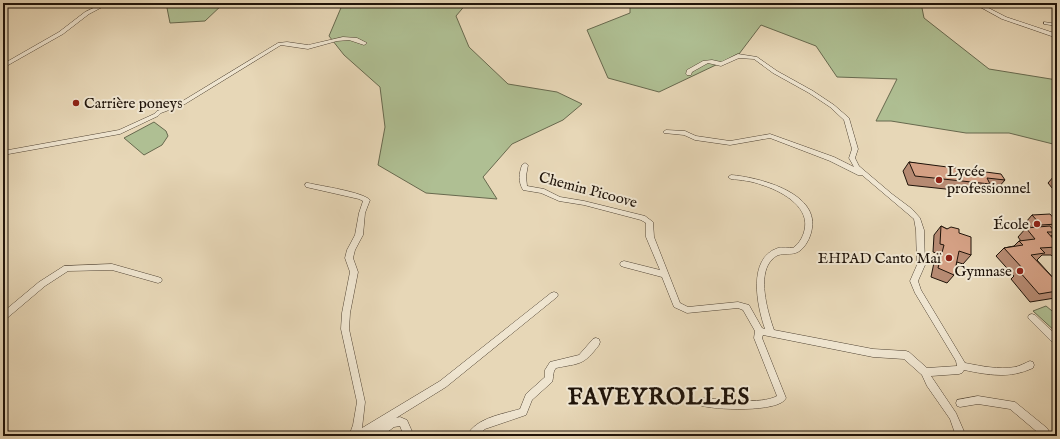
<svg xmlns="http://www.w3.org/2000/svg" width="1060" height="439" font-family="'IM FELL English',serif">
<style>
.green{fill:#afbf93;stroke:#67694e}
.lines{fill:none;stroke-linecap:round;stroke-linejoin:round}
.minor-casing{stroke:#514434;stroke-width:1}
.minor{fill:#efe5d0;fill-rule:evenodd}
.wall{fill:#b68a72;stroke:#1f1309}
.building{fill:#d4a084;stroke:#1f1309}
.poi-dot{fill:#8f2418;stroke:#efe5d0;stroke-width:1.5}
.labels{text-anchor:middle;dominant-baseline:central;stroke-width:4;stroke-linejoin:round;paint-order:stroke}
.poi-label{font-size:15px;fill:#1f1309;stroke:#efe5d0;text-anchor:end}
.street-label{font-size:15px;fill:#1f1309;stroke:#efe5d0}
.near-district-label{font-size:23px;font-weight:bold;letter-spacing:1px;fill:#1f1309;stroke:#efe5d0}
</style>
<rect width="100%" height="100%" fill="#e7d7b7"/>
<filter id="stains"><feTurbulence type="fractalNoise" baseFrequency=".005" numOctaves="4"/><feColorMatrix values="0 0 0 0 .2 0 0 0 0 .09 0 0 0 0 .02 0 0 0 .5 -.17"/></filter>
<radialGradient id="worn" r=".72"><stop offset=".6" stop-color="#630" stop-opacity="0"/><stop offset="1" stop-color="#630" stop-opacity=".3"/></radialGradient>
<g class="green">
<polygon points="166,3 224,3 205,21 170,23"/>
<polygon points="343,3 467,3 456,16 469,47 508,84 557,92 582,104 563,120 512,144 483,177 497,199 426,193 378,165 385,127 380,87 344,55 329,36"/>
<polygon points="630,3 921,3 924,18 989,69 1057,80 1057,145 1009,133 966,133 891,121 876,121 897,79 837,77 816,46 761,25 739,54 659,92 608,78 587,30 630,13"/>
<polygon points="154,122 166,131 168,136 162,145 144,155 124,138"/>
<polygon points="1046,306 1057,315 1057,333 1033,311"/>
</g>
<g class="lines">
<g class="minor-casing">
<g id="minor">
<polygon points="104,3 110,3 89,14 63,34 3,68 3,64 59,32 85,12"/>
<polygon points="973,3 979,3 1006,17 1057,34 1057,38 1002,19"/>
<polygon points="1044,22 1057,24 1057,26 1044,24"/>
<polygon points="343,37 357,38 367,43 364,45 349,40 337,41 308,49 281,45 185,104 161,113 158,116 120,134 3,155 3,151 119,130 154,114 157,111 181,102 278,43 287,42 308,45"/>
<path d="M 738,54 L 757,57 L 777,71 L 813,91 L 834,105 L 849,118 L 858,149 L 855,158 L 859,166 L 892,194 L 912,209 L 920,218 L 924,230 L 925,265 L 918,281 L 921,290 L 965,363 C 981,366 999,370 1015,367 C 1020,366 1025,363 1030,361 L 1033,362 L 1034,365 L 1033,368 C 1009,379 989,375 964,370 L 962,373 L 959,374 L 931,376 L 956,413 L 966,436 L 956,436 L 950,419 L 927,386 L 922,375 L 904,359 L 873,357 L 763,335 L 762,338 L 786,398 C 780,413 712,410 699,405 L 698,402 L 699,399 L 702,398 C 721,399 761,405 777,396 L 754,338 L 755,331 L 743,310 L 738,308 L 687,313 L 674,307 L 662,277 L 624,267 L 621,266 L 620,264 L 621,262 L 624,261 L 660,270 L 646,237 L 646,223 L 641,220 L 584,205 L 559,201 L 541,193 L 523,190 C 518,181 519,174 522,165 L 525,163 L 528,165 L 526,176 L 527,186 L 544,189 L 560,197 L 584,201 L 645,216 L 653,222 L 654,237 L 680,303 L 688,307 L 738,302 L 749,305 L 762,328 L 765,329 C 757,306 747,258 778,248 C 783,247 789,248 793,248 C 800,243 804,235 805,227 C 808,205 779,190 762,185 C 752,181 741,180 731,179 L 728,177 L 731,175 C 757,177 818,192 812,228 C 811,236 807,244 802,249 C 791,260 779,246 768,265 C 759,282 768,313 774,330 L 873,349 L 906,351 L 909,352 L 927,368 L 957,366 L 956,361 L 915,293 L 910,281 L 917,265 L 916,230 L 914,219 L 862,175 L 858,175 L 830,161 L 770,138 L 730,145 L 695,140 L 684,135 L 664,133 L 663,132 L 666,130 L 685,131 L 696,136 L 730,141 L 770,134 L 834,157 L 854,167 L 849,158 L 852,149 L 844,120 L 830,107 L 809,93 L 773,73 L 754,59 L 739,58 L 721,66 L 708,63 L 692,72 L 691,75 L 687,75 L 686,74 L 687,70 L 703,61 L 712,60 L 721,62 Z"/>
<path d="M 306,183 L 308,183 C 321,186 363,192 370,200 L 365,213 L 363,235 L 355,250 L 353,258 L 358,272 L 350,313 L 349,329 L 365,402 L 362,428 L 440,381 L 551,293 L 554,292 L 557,293 L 558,295 L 557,297 L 446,387 L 396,418 L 400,417 L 407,420 L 414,436 L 404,436 L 400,426 L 394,427 L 382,436 L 370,436 L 374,431 L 366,436 L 349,436 L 353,425 L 357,402 L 341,329 L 342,313 L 350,272 L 345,258 L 347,250 L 355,235 L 359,213 L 363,201 L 359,199 L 306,187 L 305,185 Z"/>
<polygon points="112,264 158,277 161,278 162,280 161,282 158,283 112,270 68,271 45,286 6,319 3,320 3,312 39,282 64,266"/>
<polygon points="1032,314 1035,315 1057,336 1057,345 1054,344 1029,319 1028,317 1029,315"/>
<path d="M 596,338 L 599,339 L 600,342 L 599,345 C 583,366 580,363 556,368 C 552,373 554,377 552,382 L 532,400 L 526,415 L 485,429 L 478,436 L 467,436 C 475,418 503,414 520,409 L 526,394 L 545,377 L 545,370 L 550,362 L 579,355 L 593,339 Z"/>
<polygon points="978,396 1015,402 1047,428 1052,436 1042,436 1010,409 978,404 960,407 957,406 956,403 957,400"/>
</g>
</g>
<use href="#minor" class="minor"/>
</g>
<g class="wall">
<polygon points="909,162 1005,180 997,189 988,188 983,193 908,185 903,171"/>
<polygon points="1054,176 1057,176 1057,194 1048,183"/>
<polygon points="1032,215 1057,222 1057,232 1054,229 1053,230 1055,232 1051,236 1057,243 1057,261 1051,255 1042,255 1037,260 1057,282 1057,296 1055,298 1030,302 1011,279 1014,276 996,256 1004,248 1014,246 1019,241 1021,241 1018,237 1026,228 1031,228 1026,222"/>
<polygon points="941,226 947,229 959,233 971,255 963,264 957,262 954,275 947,283 931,277 936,253 933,252 934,235"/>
</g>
<g class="building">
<polygon points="909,162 1001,174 1005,180 987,178 990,184 915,176"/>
<polygon points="1054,176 1057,176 1057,180"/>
<polygon points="1050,214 1057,222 1057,224 1041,225 1032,215"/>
<polygon points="941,226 947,229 951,227 959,229 959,233 971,237 971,255 959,251 954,275 938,268 944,245 940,244"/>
<polygon points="1050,226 1055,232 1047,232 1057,243 1057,247 1040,248 1045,253 1031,255 1057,282 1057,291 1039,294 1019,271 1024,270 1004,248 1023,245 1019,241 1035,239 1026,228"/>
</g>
<g class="poi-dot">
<circle cx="76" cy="103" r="4"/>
<circle cx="939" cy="180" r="4"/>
<circle cx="1037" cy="224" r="4"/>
<circle cx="949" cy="258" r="4"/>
<circle cx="1020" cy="271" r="4"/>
</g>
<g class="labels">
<g class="poi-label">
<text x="84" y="103" text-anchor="start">Carrière poneys</text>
<text x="947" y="171" text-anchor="start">Lycée<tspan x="947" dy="17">professionnel</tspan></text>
<text x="1029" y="224">École</text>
<text x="941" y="258">EHPAD Canto Maï</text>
<text x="1012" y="271">Gymnase</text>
</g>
<g class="street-label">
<text transform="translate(588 190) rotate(15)">Chemin Picoove</text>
</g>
<g class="near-district-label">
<text x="659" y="397">FAVEYROLLES</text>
</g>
</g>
<rect width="1060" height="439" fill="none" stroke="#e7d7b7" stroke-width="16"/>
<rect x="4" y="4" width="1052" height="431" fill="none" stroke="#1f1309" stroke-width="2"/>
<rect x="8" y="8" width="1044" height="423" fill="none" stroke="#1f1309"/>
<rect width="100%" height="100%" filter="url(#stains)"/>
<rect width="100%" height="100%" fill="url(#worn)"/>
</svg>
